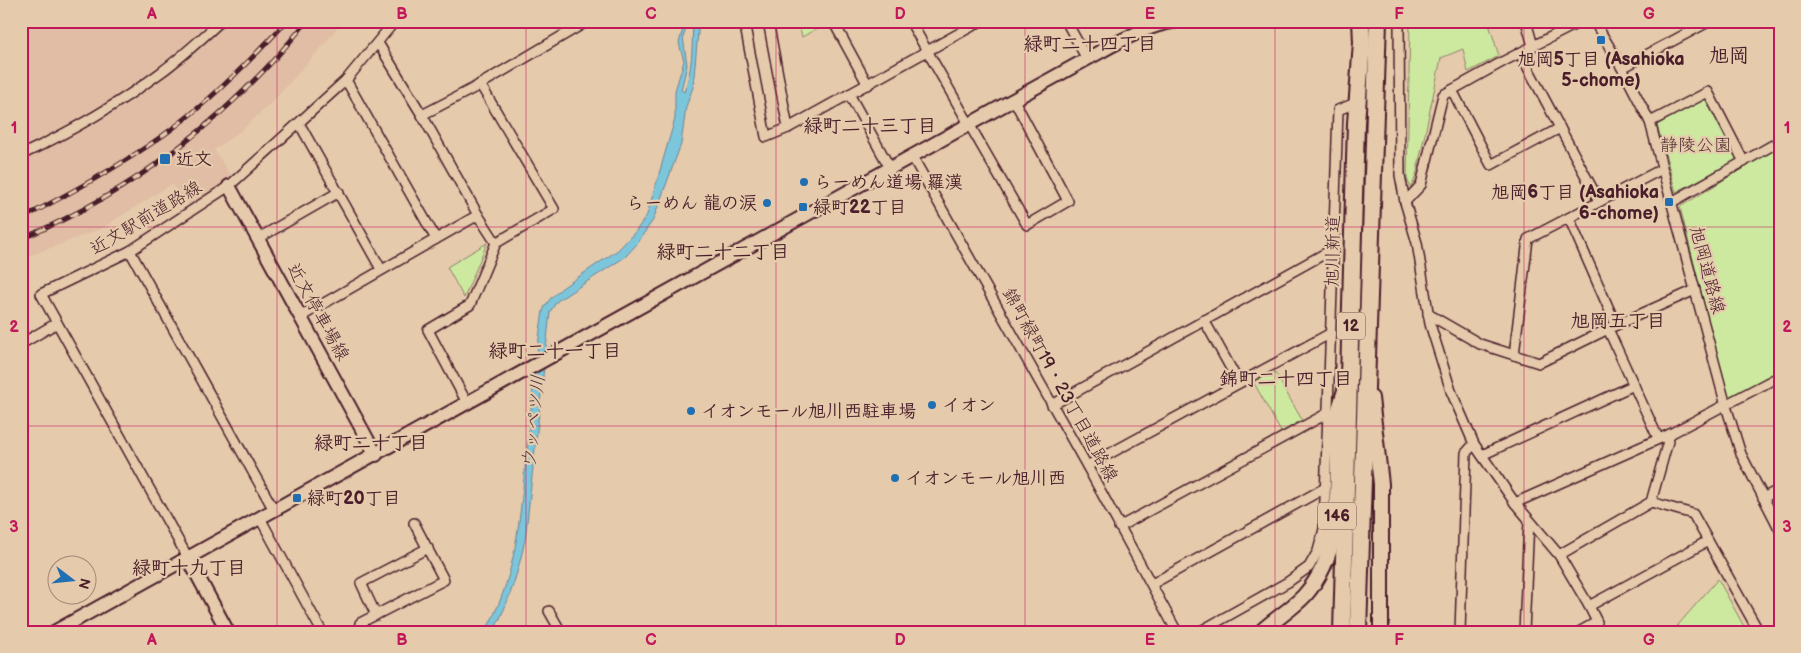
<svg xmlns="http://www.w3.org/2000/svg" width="1801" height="653" font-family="'Balsamiq Sans','Klee One',sans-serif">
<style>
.built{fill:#e0bda4}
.green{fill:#cde9a0;stroke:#8c8466}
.water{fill:#7cc6dc;stroke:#688395}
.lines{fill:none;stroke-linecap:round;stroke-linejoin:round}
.street-casing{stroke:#4a1f2b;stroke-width:12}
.secondary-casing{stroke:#4a1f2b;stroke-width:16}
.primary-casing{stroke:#4a1f2b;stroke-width:18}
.highway-casing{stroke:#4a1f2b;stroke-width:20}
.street{stroke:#e5caac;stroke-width:9}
.secondary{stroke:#e5caac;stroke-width:12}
.primary{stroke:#e5caac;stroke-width:14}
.highway{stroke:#e5caac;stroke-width:16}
.rail-casing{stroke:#4a1f2b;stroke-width:5}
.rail{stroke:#e5caac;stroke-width:3;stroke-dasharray:9;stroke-linecap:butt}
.grid{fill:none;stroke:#c2185b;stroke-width:1;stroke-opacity:0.55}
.poi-dot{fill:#1f6fb2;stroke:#e5caac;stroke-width:2}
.labels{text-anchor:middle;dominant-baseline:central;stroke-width:4.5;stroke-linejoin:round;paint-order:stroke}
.shield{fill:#e5caac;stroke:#785252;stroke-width:1}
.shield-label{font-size:16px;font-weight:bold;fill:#4a1f2b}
.poi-label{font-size:18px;font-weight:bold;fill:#4a1f2b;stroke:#e5caac;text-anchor:start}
.park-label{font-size:18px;fill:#573337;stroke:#e5caac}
.street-label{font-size:18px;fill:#4a1f2b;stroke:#e5caac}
.neighbourhood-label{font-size:19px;font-weight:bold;fill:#4a1f2b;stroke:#e5caac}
.water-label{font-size:19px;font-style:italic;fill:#523846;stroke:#e5caac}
.quarter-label{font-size:20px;font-weight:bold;fill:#4a1f2b;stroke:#e5caac}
.neatline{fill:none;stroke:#c2185b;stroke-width:2}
.grid-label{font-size:16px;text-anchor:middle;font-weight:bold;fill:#c2185b}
</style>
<rect width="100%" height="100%" fill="#e5caac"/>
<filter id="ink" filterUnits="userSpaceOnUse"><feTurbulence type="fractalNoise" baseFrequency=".02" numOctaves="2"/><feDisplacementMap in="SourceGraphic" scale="10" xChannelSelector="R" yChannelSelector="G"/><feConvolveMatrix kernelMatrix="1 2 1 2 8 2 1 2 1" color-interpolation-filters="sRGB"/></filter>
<g filter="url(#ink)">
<polygon class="built" points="21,21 342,21 326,42 276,98 245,127 214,150 232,177 190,207 172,184 100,229 21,259"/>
<g class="green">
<polygon points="798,21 828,21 828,22 802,37"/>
<polygon points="1410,21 1488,21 1499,56 1468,72 1463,49 1441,58 1416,176 1411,188 1407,179"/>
<polygon points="1706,97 1739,159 1676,192 1657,125"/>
<polygon points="1780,145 1780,376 1729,404 1680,207"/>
<polygon points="487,243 464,298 447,267"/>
<polygon points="1273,369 1302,420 1281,432 1253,381"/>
<polygon points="1718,579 1747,632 1672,632"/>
</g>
<path class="water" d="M 685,21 L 689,21 L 683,37 L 687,65 L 681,90 L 684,92 C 693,70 692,45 693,21 L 699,21 L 693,87 L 686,107 L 681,144 L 653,220 L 636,245 L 625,257 L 557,301 L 550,312 L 525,540 C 518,572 509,603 493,632 L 485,632 C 514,581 518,534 524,478 C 530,423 534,366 543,311 L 545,306 L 551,298 L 562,288 L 618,250 L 636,231 L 647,215 L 675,119 L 675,91 L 684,61 L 679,43 Z"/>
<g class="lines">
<g class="street-casing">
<g id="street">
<polyline points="744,21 766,137 788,128 976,24 975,21"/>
<polyline points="768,21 788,128"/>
<polyline points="833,21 868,85"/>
<polyline points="910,21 1027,225 1068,201 1014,100"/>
<polyline points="1066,21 1087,59"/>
<polyline points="1399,21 1400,175 1405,202 1417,243 1430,324 1451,391 1474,444 1515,503 1559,555 1589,606 1597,622 1579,632"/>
<polyline points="1526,21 1533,46"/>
<polyline points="1594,21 1622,68 1650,122 1726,406 1741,454 1780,530"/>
<polyline points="378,43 422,115 478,215 496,243"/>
<polyline points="1520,53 1599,201"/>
<polyline points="1622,68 1710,21"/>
<polyline points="346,80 436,239"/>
<polyline points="1452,90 1491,165 1560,128"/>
<polyline points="849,94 890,168"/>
<polyline points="422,115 474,88 586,22"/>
<polyline points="1650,122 1708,92 1744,162"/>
<polyline points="299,123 381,269"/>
<path d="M 21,155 C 70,132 117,105 160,73 C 181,58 201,39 221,21"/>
<polyline points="912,156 1087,466 1177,632"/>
<polyline points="1405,202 1421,185 1443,95 1504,61 1582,21"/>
<polyline points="1672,202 1780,141"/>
<polyline points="1569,218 1616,325"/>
<polyline points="257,239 339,192"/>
<polyline points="130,251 274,510"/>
<polyline points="1428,314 1480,344 1539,363 1616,325 1695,290"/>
<polyline points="300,317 478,215"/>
<polyline points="1204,320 1239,383"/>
<polyline points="1608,329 1658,438"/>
<polyline points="21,344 57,323"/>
<polyline points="1514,355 1528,239 1662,169"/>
<polyline points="467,403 428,330 470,305 496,243 554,209 480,84"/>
<polyline points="1052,405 1333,249"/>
<polyline points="1482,455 1634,385"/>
<polyline points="1087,466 1331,333"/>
<polyline points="1763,498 1780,489"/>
<polyline points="1651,502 1693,514 1759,632"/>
<polyline points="1515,503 1670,434 1780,376"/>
<polyline points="260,518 322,632"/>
<polyline points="1119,527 1328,413"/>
<polyline points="1559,555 1651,502 1670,434"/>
<polyline points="188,558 41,294 130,251 229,186 346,80 395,21"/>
<polyline points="1152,584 1325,488"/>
<polyline points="1589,606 1708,541"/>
<polyline points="549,611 561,632"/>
<polyline points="376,615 361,583 428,548"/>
<polyline points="359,632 360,623 444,580 414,523"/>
<polyline points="1199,632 1288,582 1309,567 1318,551 1324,529 1338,110 1358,102"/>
<polyline points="1460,632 1466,453 1474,444"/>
<polyline points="1524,632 1529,520"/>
</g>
</g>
<g class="secondary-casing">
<g id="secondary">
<polyline points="229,186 376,455"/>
<polyline points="188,558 228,632"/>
<path d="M 54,632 L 1087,59 C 1115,44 1145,25 1178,21"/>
</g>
</g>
<g class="primary-casing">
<g id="primary">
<polyline points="1371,398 1381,484 1381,632"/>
<path d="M 1261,632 C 1275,619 1292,609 1305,595 C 1342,553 1337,498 1338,446 C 1338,436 1337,425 1338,415 C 1339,407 1343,398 1345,390"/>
</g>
</g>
<g class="highway-casing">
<g id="highway">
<polyline points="1342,632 1356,123 1362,42 1361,21"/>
<polyline points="1358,632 1378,21"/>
</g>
</g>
<use href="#street" class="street"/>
<use href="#secondary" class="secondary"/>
<use href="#primary" class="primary"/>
<use href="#highway" class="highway"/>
<g class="rail-casing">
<g id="rail">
<path d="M 21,219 C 70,193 119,167 165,134 C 207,104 252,59 287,21"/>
<path d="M 21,239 C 134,192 231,116 307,21"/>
</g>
</g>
<use href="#rail" class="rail"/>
</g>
</g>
<path class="grid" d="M 277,21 L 277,632M 526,21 L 526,632M 776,21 L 776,632M 1025,21 L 1025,632M 1275,21 L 1275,632M 1524,21 L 1524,632M 21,227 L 1780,227M 21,426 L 1780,426"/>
<g class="poi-dot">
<rect x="1596" y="35" width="10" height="10" rx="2.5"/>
<rect x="159" y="153" width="12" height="12" rx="2.5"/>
<circle cx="804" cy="182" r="5"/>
<rect x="1664" y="197" width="10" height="10" rx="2.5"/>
<circle cx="767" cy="203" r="5"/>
<rect x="798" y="202" width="10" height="10" rx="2.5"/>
<circle cx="932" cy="405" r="5"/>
<circle cx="691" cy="411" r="5"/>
<circle cx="895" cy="478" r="5"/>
<rect x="292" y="493" width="10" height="10" rx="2.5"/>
</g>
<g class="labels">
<g class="shield">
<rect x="1337" y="312.5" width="28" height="27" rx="4"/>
<rect x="1318" y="502.5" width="38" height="27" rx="4"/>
</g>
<g class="shield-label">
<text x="1351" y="326">12</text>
<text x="1337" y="516">146</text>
</g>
<g class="poi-label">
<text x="1601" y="59" text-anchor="middle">旭岡5丁目 (Asahioka<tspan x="1601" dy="21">5-chome)</tspan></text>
<text x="176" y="159">近文</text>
<text x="814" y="182">らーめん道場 羅漢</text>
<text x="1659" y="192" text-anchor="end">旭岡6丁目 (Asahioka<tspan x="1659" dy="21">6-chome)</tspan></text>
<text x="757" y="203" text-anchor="end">らーめん 龍の涙</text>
<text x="813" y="207">緑町22丁目</text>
<text x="942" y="405">イオン</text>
<text x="701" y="411">イオンモール旭川西駐車場</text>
<text x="905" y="478">イオンモール旭川西</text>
<text x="307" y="498">緑町20丁目</text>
</g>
<g class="park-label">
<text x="1696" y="145">静陵公園</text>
</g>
<g class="street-label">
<text transform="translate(146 218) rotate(-31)">近文駅前道路線</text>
<text transform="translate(1333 251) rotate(-89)">旭川新道</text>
<text transform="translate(1707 270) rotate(75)">旭岡道路線</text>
<text transform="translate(318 312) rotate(61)">近文停車場線</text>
<text transform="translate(1060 385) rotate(61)">錦町緑町19・23丁目道路線</text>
</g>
<g class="neighbourhood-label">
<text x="1090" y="44">緑町二十四丁目</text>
<text x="870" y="126">緑町二十三丁目</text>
<text x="723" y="252">緑町二十二丁目</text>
<text x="1618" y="321">旭岡五丁目</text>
<text x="555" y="351">緑町二十一丁目</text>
<text x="1286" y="379">錦町二十四丁目</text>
<text x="371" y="443">緑町二十丁目</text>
<text x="189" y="568">緑町十九丁目</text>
</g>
<g class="water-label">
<text transform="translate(534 422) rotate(-84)">ウッペツ川</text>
</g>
<g class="quarter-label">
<text x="1729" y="56">旭岡</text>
</g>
</g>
<rect width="1801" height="653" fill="none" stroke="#e5caac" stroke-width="55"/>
<g transform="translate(72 580) rotate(106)"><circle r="24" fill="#e5caac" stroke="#a78678"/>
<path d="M0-4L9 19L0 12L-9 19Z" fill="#1f6fb2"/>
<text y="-8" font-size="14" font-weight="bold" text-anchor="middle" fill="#4a1f2b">N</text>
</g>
<rect x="28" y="28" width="1746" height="598" class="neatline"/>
<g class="grid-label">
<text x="152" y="19">A</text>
<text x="402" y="19">B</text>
<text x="651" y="19">C</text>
<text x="900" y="19">D</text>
<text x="1150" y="19">E</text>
<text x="1399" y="19">F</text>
<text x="1649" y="19">G</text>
<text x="14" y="133">1</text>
<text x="1787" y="133">1</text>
<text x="14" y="332">2</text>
<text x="1787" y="332">2</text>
<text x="14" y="532">3</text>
<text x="1787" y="532">3</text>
<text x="152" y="645">A</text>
<text x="402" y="645">B</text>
<text x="651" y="645">C</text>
<text x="900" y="645">D</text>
<text x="1150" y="645">E</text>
<text x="1399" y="645">F</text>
<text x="1649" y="645">G</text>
</g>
</svg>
